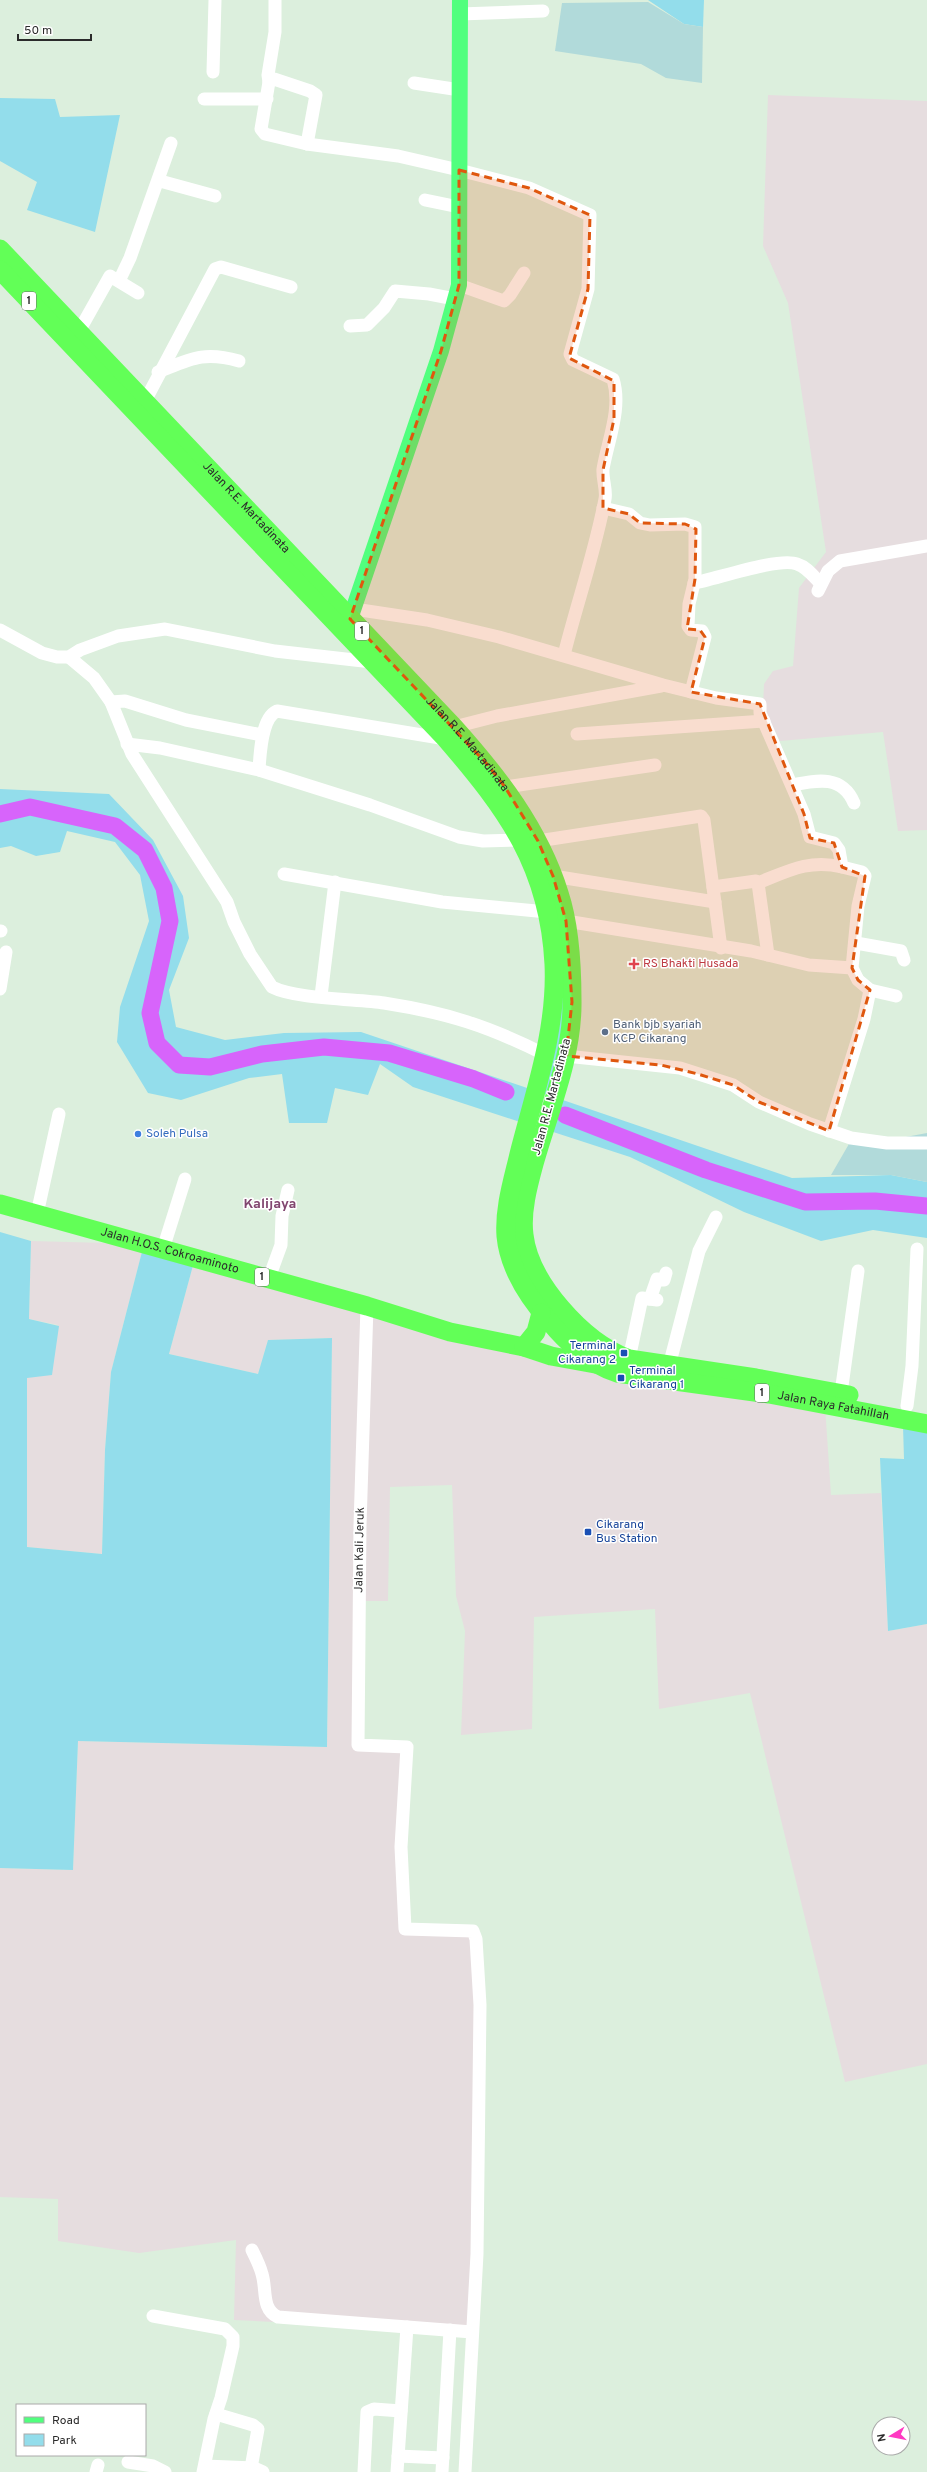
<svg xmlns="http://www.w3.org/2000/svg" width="927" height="2472" font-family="Overpass,sans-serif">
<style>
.industrial{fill:#e6dddf}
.green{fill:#93ddeb}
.cemetery{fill:#b1dada}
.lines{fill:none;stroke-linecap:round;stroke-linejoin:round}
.river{stroke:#d764fb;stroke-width:17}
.minor{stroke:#fff;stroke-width:13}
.major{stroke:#51ff7e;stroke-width:16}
.highway{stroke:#62ff57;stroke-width:19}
.marked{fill:#df570e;fill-opacity:0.2;stroke:#df570e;stroke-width:3;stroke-dasharray:8 5;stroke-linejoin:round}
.health-dot{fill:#e0444e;stroke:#fff;stroke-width:1.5}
.service-dot{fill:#5c6f8a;stroke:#fff;stroke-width:1.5}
.shop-dot{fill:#3f7fe0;stroke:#fff;stroke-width:1.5}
.transit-dot{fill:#1a4fb4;stroke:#fff;stroke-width:1.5}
.labels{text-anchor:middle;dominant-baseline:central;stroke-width:3;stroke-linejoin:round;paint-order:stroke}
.shield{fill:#fff;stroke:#6b6b6b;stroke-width:1}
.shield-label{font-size:11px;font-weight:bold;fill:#2b2b2b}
.street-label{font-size:12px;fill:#2b2b2b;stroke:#fff}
.health-label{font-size:12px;fill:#be3a42;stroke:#fff;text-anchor:start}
.service-label{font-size:12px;fill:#4e5e75;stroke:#fff;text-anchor:start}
.shop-label{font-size:12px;fill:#366cbe;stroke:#fff;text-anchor:start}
.transit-label{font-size:12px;fill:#164399;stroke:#fff;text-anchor:start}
.quarter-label{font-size:14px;font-weight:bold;fill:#81466f;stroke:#fff}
</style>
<rect width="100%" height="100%" fill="#dcefdd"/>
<g class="industrial">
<polygon points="768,95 927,101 927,830 898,831 883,732 780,741 763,707 764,684 773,671 793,666 799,588 826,552 788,303 763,246"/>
<polygon points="31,1241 144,1244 111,1372 105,1450 102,1554 27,1547 27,1377 58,1325 29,1319"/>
<polygon points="195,1258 450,1332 825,1406 831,1495 881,1493 888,1631 927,1624 927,2064 845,2082 750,1693 659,1709 655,1609 534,1617 532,1729 461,1735 465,1631 456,1596 452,1485 390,1487 388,1601 360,1601 358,1745 407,1747 405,1928 475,1934 472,2332 234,2320 236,2240 139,2253 58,2241 58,2199 0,2197 0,1868 73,1870 78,1741 327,1747 332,1338 268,1340 258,1374 169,1354"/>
</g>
<g class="green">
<polygon points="648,0 704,0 703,27 684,24"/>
<polygon points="0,98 55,99 60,117 120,115 95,232 27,210 37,182 0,161"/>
<path d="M 207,469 L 486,763 C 549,844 582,928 570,1032 C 567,1055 560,1076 554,1097 L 792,1178 L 891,1175 L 927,1182 L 927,1238 L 873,1230 L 821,1241 L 744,1212 L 630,1157 L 544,1129 L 554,1097 L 537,1091 L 526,1124 L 413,1087 L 380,1064 L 368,1095 L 335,1088 L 327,1123 L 289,1123 L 282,1074 L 249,1078 L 181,1100 L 148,1093 L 117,1042 L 120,1007 L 149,921 L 140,875 L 115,842 L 67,831 L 60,852 L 36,856 L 11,846 L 0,848 L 0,789 L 109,794 L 153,840 L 183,896 L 189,938 L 169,990 L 176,1027 L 225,1040 L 284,1033 L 361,1032 L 536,1091 C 550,1056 555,1015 554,977 C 553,937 547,893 530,857 C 494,780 428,720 370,660 C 312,600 255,540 197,479 Z"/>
<polygon points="0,1232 31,1241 29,1319 59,1326 52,1375 27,1378 27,1547 102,1554 105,1450 111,1372 144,1244 195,1258 169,1354 258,1374 268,1340 332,1338 327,1747 78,1741 73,1870 0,1868"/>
<polygon points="903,1426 927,1431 927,1624 888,1631 880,1458 904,1459"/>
</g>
<g class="cemetery">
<polygon points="648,2 684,24 703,27 702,83 666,78 641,64 555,51 562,3"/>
<polygon points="927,1133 927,1182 891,1175 831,1175 853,1137 895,1139"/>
</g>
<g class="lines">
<g class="river">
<polyline points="0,814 30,807 115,826 145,850 164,888 170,921 150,1013 157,1043 179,1065 210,1067 262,1054 324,1047 389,1053 474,1079 506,1092"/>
<polyline points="565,1115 706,1170 805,1202 875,1201 927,1206"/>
</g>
<g class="minor">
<polyline points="275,0 275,32 268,75 269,82 274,79 310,91 316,95 307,144"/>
<polyline points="460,14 543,11"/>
<polyline points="213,72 215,0"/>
<path d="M 269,82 L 261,129 L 265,134 L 307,144 L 398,156 L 459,170 L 529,188 L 590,215 L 588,289 L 570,354 L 573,360 L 613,379 C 622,408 608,440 603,469 C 602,479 607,490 605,499 C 595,552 577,603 564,655"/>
<polyline points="414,83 460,90"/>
<polyline points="204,99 267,99"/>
<polyline points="160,181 215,196"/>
<polyline points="425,200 459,207"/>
<polyline points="119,281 130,258 171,143"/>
<polyline points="459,285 504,301 510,295 524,273"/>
<polyline points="350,326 367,325 384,308 395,291 429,294 455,299"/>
<polyline points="78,333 110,276 138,293"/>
<path d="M 158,372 C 191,359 203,351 239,361"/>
<polyline points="144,403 215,269 221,267 291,287"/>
<polyline points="603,508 629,514 640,523 650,525 685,524 695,527 695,579 689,604 688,626 691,630 702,631 705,637 691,692"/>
<path d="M 694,583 C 716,579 779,557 797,564 C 807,567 814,577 821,584"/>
<polyline points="818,591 828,571 840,561 927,546"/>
<polyline points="354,609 427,620 499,637 663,685 716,698 760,704 760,713 804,814 810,837 834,843 839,850 842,867 862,872 865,876 858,906 852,968 858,980 870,990 864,1019 829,1131"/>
<polyline points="0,630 42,653 57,657 69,657 80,650 118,636 165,629 275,651 372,662"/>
<path d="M 69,657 L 94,678 L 111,702 L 132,754 L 227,902 L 234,922 L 250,954 L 272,987 C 295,999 356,999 384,1003 C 448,1013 488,1026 546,1055"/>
<polyline points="111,702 125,701 186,720 262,735"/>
<polyline points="454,727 497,716 661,686"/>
<polyline points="577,734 764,721"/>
<polyline points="127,744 160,748 259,770 370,805 459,837 483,841 521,840"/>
<path d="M 259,770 C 260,755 261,718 277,711 L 446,739"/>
<path d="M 792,785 C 818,780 842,775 854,803"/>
<polyline points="505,787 655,765"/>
<polyline points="538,841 701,816 704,820 721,948"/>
<polyline points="284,874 442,902 547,912"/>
<polyline points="553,876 715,902"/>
<path d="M 758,883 C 788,871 809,859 842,867"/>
<polyline points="713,887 756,881 758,883 768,955"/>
<polyline points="566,921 751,951 809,965 852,968"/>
<polyline points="0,931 1,931"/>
<polyline points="856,943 901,951 904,960"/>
<polyline points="0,989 6,952"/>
<polyline points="870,990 896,996"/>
<polyline points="321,996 335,882"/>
<polyline points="566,1056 680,1068 733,1085 759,1102 810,1124 851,1138 887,1143 927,1143"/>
<polyline points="37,1214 59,1114"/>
<polyline points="163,1249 185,1179"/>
<polyline points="269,1278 281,1245 282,1216 288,1190"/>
<polyline points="650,1299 657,1279 664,1280 666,1273"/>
<polyline points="367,1306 360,1525 358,1745 407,1747 401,1847 405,1929 473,1931 476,1939 480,2005 477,2254 465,2472"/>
<polyline points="629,1359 642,1298 657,1300"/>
<polyline points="669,1366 699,1251 716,1217"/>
<polyline points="841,1393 858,1271"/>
<polyline points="907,1406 912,1366 917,1249"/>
<path d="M 252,2250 C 256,2258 260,2266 262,2274 C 267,2290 261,2309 278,2317 L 472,2332"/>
<polyline points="153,2316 225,2329 233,2337 233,2346 221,2398 214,2419 203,2472"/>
<polyline points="216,2414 253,2425 258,2429 251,2468"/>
<polyline points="398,2456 443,2458"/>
<polyline points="128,2462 153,2466 165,2472"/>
<polyline points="205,2466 254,2468 263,2472"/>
<polyline points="96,2472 98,2465"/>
<polyline points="364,2472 367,2412 374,2409 401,2411"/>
<polyline points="397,2472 407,2327"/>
<polyline points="442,2472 450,2330"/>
</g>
<polyline class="major" points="350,619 441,351 459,285 460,0"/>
<g class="highway">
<path id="s1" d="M 0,249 L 454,727 C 498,776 539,829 559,893 C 570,926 572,965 572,1000 C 573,1056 549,1111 534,1164 C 528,1186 521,1212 524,1235 C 527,1262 543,1287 561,1308 C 579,1329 602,1349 629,1359 L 756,1378 L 849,1395"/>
<path id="s2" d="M 0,270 L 446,739 C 507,810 549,866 554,964 C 557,1030 535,1091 519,1154 C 513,1180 504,1208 506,1236 C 509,1268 528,1297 549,1321 C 566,1342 591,1365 617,1373 L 769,1394 L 927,1424"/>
<path id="s3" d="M 0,1204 L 367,1306 L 450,1332 L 524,1347 L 551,1356 L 595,1364"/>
<polyline points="524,1347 536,1332 541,1313"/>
</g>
</g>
<path class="marked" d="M 459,170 L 529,188 L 590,215 L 588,289 L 569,358 L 614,381 L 614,419 L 603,470 L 603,508 L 629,514 L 640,523 L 685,524 L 696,529 L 695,579 L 687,629 L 700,630 L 705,637 L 691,692 L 760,704 L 804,814 L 810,838 L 834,843 L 842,867 L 865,876 L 852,968 L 858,980 L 870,990 L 829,1131 L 759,1102 L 733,1085 L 698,1074 L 661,1065 L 566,1056 L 572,1002 L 566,921 L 553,876 L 538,841 L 505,787 L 486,763 L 350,619 L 441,351 L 459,285 Z"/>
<path class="health-dot" d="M632 958h4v4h4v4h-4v4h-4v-4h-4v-4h4z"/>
<circle class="service-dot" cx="605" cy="1032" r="4"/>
<circle class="shop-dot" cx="138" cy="1134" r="4"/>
<g class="transit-dot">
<rect x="620" y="1349" width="8" height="8" rx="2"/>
<rect x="617" y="1374" width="8" height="8" rx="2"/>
<rect x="584" y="1528" width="8" height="8" rx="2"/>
</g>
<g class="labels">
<g class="shield">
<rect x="22" y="292" width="14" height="18" rx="3"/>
<rect x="355" y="622" width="14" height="18" rx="3"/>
<rect x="255" y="1268" width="14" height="18" rx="3"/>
<rect x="755" y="1384" width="14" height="18" rx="3"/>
</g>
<g class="shield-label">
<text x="29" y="301">1</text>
<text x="362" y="631">1</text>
<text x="262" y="1277">1</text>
<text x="762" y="1393">1</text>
</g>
<g class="street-label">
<text stroke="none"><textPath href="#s1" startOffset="357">Jalan R.E. Martadinata</textPath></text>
<text stroke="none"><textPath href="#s1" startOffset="681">Jalan R.E. Martadinata</textPath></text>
<text transform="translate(552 1097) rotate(-75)">Jalan R.E. Martadinata</text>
<text stroke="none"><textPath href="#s3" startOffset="176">Jalan H.O.S. Cokroaminoto</textPath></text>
<text stroke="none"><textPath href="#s2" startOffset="1582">Jalan Raya Fatahillah</textPath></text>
<text transform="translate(360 1550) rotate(-89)">Jalan Kali Jeruk</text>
</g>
<g class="health-label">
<text x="643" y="964">RS Bhakti Husada</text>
</g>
<g class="service-label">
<text x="613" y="1025">Bank bjb syariah<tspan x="613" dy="14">KCP Cikarang</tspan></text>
</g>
<g class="shop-label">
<text x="146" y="1134">Soleh Pulsa</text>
</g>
<g class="transit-label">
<text x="616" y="1346" text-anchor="end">Terminal<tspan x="616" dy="14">Cikarang 2</tspan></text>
<text x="629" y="1371">Terminal<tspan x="629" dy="14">Cikarang 1</tspan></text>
<text x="596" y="1525">Cikarang<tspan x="596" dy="14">Bus Station</tspan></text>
</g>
<g class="quarter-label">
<text x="270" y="1204">Kalijaya</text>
</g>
</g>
<rect x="16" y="2404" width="130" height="52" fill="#ffffff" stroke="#aaaaaa"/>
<rect x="24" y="2417" width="20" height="6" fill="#51ff7e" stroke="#aaaaaa"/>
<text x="52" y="2424" font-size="12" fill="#2b2b2b">Road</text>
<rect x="24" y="2434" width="20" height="12" fill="#93ddeb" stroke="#aaaaaa"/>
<text x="52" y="2444" font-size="12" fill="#2b2b2b">Park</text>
<g transform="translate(891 2436) rotate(260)"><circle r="19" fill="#ffffff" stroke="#aaaaaa"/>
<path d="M0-3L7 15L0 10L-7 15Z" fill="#ff39c2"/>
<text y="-6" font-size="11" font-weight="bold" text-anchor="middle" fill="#2b2b2b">N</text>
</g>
<path d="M18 34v6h73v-6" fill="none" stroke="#2b2b2b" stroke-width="2"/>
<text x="24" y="34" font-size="12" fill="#2b2b2b" stroke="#ffffff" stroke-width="3" paint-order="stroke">50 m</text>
</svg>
